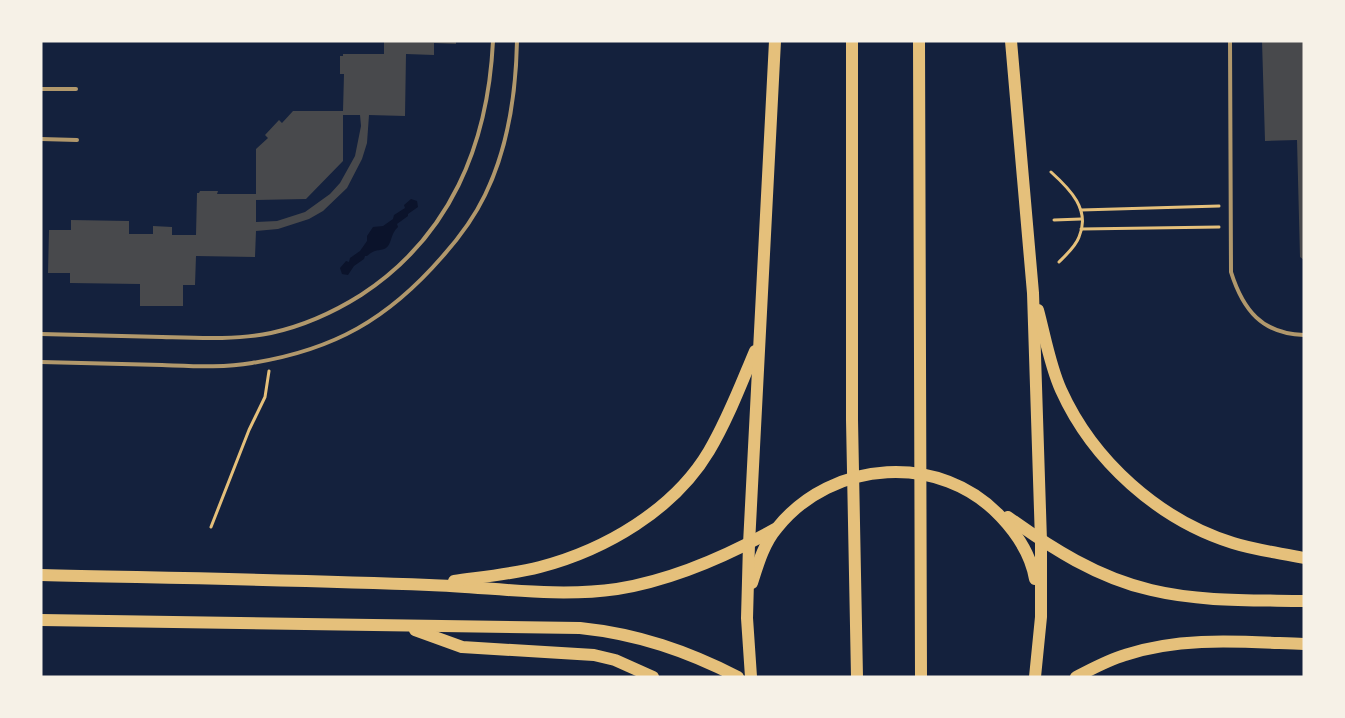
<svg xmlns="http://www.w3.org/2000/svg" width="1345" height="718" font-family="'IBM Plex Serif',serif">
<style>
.water{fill:#0b132b}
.building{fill:#48494c;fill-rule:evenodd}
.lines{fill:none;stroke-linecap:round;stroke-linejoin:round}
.path{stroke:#e5c07b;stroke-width:3}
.service{stroke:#b1986c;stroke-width:4}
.primary{stroke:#e5c07b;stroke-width:12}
</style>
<rect width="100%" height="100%" fill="#14213d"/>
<path class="water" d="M 411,199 L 417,201 L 418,207 L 408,214 L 408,216 L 397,224 L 398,227 C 390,234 392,244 386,248 C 378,252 376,248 367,256 L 365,256 L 364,259 L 354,266 L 348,275 L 342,274 L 340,268 L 346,261 L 349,262 L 350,258 L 360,251 L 367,241 L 367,236 L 373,227 L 383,226 L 393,219 L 394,215 L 405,208 L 404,205 Z"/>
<g class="building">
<path d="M 384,41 L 456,41 L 456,44 L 434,43 L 434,55 L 406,54 L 405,116 L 369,115 L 367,143 L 362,159 L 347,188 L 323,211 L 309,219 L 278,229 L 256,231 L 255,257 L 196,256 L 195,285 L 183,285 L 183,306 L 140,306 L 140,284 L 70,283 L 70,273 L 48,273 L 49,230 L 71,230 L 71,220 L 129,221 L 129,234 L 153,234 L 153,226 L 172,227 L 172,235 L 196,235 L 197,193 L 199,193 L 200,191 L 218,191 L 217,194 L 256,194 L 256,149 L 268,138 L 265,135 L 279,120 L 282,123 L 293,111 L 343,111 L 344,74 L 340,74 L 340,56 L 343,56 L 343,54 L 384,54 ZM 343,115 L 360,115 L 361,126 L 355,156 L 340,183 L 330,194 L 305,212 L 277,221 L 256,222 L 256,200 L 306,199 L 343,161 Z"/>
<polygon points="1262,41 1304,41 1304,260 1300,257 1297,140 1265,141"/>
</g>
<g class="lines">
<g class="path">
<path d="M 1051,172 C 1070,189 1091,210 1079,237 C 1076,246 1066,255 1059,262"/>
<polyline points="1081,210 1219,206"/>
<polyline points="1054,220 1081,219"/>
<polyline points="1081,229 1219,227"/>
<polyline points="211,527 249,430 265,397 269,371"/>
</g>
<g class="service">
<path d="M 1230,41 L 1231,272 C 1243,310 1262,334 1304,335"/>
<polyline points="41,89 76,89"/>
<polyline points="41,139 77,140"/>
<path d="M 41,334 C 81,335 122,336 162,337 C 198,338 236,340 271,333 C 303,326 334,312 361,295 C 450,237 488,145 493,41"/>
<path d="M 41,362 C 82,363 122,364 162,365 C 192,366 223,368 252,363 C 334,350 388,319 442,257 C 459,238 474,218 485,195 C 508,148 516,94 517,41"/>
</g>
<g class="primary">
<polyline points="852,41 852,420 857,677"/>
<polyline points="919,41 921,677"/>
<polyline points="1011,41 1033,293 1041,541 1041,617 1035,677"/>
<path d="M 1038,310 C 1045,336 1050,366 1061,390 C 1093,461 1159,520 1233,543 C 1255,550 1280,553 1304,558"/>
<path d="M 1008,517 C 1051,548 1098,578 1151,590 C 1201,602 1253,600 1304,601"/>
<path d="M 41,575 C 171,578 300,580 429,585 C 492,587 555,598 617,589 C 672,580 727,556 775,529"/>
<path d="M 454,581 C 482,577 513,574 540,567 C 605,550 674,510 709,451 C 728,419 741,384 755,351"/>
<path d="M 752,583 C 758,564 764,543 777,528 C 832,459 941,452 1001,517 C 1017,534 1031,555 1035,579"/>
<path d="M 41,620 L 580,628 C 638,634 687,651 738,677"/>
<polyline points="415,630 462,647 594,655 615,660 653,677"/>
<polyline points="751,677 747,618 749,544 775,41"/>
<path d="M 1076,677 C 1092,669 1108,660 1125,655 C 1183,636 1244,642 1304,644"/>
</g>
</g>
<rect width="1345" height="718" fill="none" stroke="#f6f1e7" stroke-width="85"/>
</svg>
